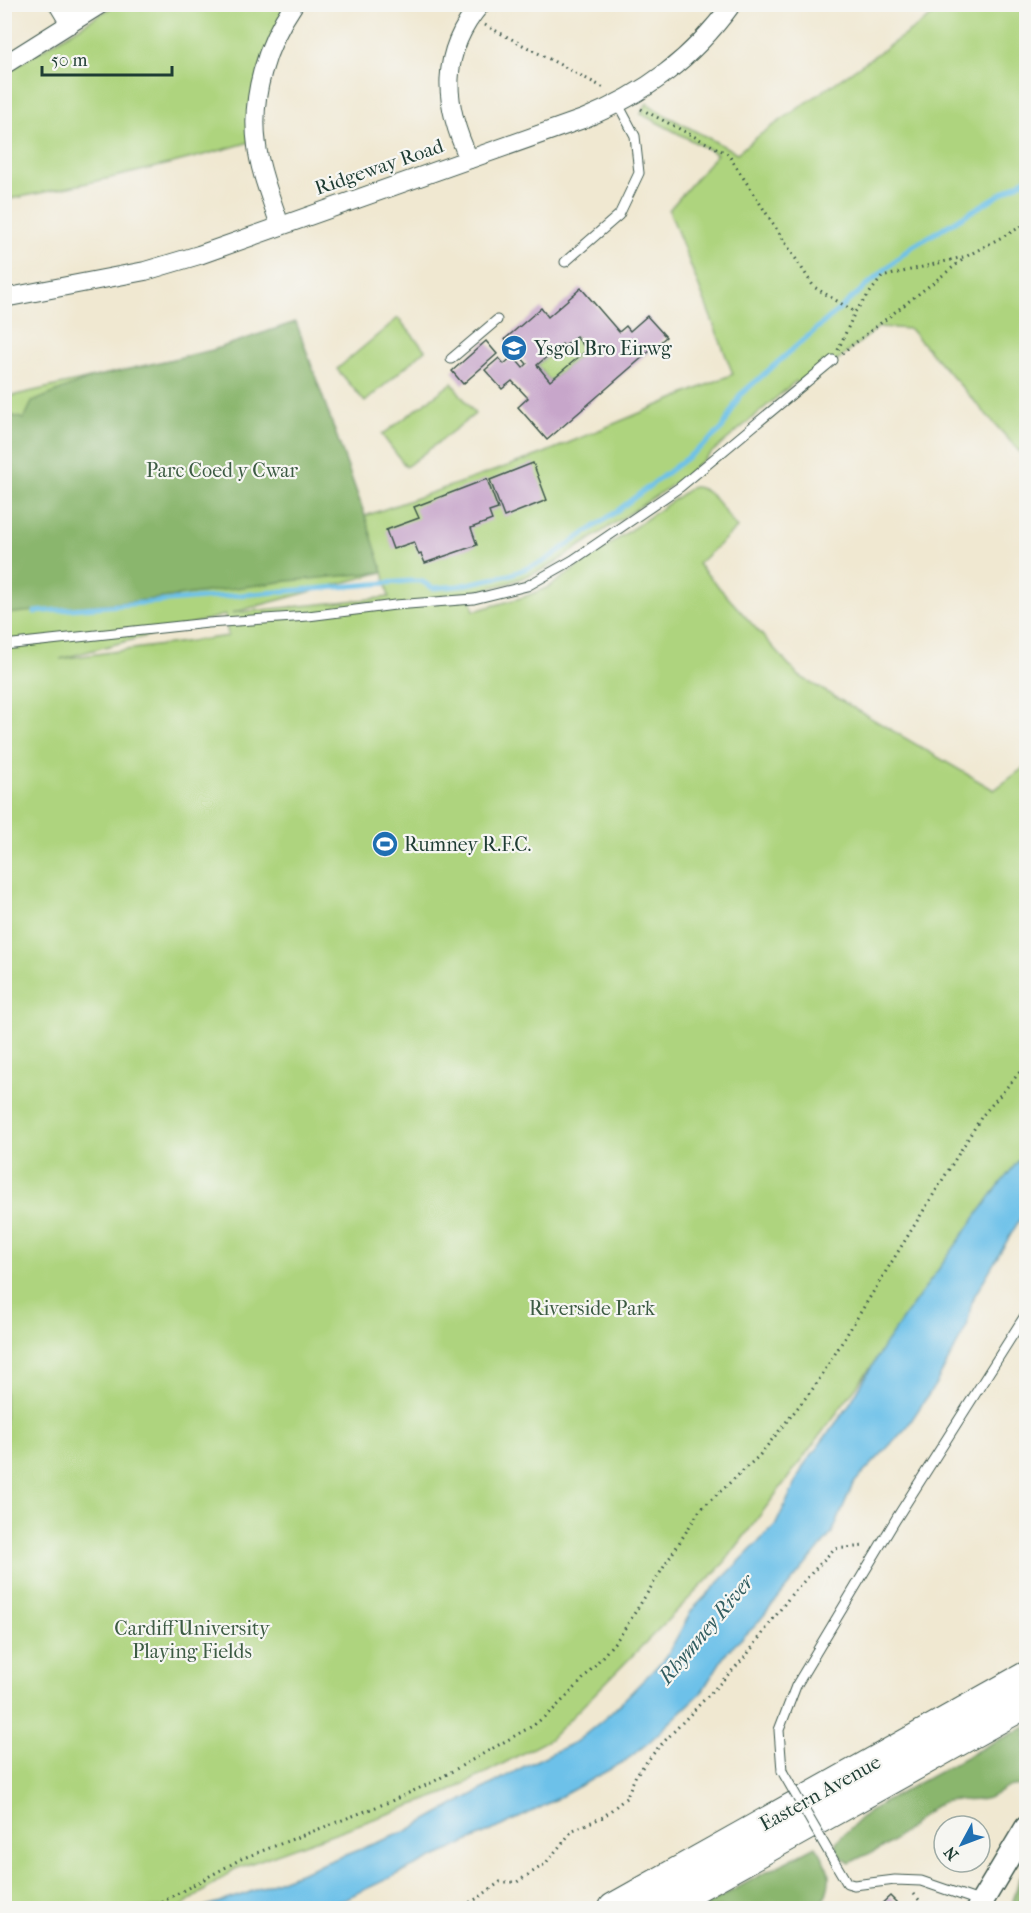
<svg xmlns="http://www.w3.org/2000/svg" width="1031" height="1913" font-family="'IM FELL French Canon',serif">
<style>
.green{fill:#aed47e;stroke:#668859;stroke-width:1.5;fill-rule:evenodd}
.forest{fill:#8ab66d;stroke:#547a50;stroke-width:1.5}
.water{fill:#6dc1e9;stroke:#467f8e;stroke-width:1.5}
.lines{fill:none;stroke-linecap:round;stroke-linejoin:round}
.stream{stroke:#6dc1e9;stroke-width:5}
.building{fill:#c7a6ca;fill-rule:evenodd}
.service-casing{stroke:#3e574c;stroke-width:11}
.minor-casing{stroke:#3e574c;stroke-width:20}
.tertiary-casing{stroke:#3e574c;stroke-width:25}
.trunk-casing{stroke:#3e574c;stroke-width:32}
.path{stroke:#3e574c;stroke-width:3;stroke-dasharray:1.5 4.5;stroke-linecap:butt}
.service{stroke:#fff;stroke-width:9}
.minor{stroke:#fff;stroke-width:18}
.tertiary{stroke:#fff;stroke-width:22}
.trunk{stroke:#fff;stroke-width:30}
.service-bridge-casing{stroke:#3e574c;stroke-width:11;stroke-linecap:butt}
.service-bridge{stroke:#fff;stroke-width:9}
.labels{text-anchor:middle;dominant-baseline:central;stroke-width:4.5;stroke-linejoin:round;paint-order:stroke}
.street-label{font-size:20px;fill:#1f3d34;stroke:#f6f6f2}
.poi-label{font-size:20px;fill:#1f3d34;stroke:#f6f6f2;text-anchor:start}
.park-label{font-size:20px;fill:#3c5b43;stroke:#f6f6f2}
.water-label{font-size:21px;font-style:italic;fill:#325e61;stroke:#f6f6f2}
</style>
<rect width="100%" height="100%" fill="#f6f6f2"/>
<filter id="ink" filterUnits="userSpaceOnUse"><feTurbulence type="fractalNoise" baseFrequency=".0167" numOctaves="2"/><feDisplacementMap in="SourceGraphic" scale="12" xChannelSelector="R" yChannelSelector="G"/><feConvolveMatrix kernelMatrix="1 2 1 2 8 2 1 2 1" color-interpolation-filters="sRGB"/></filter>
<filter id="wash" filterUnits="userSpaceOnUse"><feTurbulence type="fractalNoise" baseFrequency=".008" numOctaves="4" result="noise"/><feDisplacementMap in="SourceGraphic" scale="24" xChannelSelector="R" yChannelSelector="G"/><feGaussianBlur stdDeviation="1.35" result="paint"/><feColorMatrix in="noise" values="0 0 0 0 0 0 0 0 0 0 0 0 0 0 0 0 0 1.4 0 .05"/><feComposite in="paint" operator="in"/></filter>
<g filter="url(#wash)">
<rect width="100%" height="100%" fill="#f0e8d1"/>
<g class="green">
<path d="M 115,5 L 286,5 L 250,142 C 169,166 87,184 5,200 L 5,73 Z"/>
<path d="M 948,5 L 1026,5 L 1026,459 L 910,329 L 879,327 L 802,389 L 796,381 L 677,482 L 547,568 L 509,583 L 470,593 L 474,611 L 524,597 L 549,587 L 692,487 C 712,486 725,514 737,528 L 698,564 L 799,676 L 994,790 L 1026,766 L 1026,1160 L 725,1562 L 550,1739 L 449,1792 L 235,1869 L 180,1908 L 5,1908 L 4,377 L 11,396 L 213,350 L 296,322 L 365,516 L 542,454 L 733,374 L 669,210 L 717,154 L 641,114 L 647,103 L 661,113 L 737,153 L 761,134 ZM 383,572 L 389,597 L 231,613 ZM 225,615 L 228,636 L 60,659 Z"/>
<polygon points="398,318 425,350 365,402 337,369"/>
<polygon points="576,336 587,350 550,381 537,365 562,344 564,346"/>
<polygon points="452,383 475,414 406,467 382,435"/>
</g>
<g class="forest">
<polygon points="296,322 365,516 383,572 288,581 147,600 5,614 5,400 10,415 24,419 32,402 90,378 213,350"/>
<path d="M 1026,1727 L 1026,1786 C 1005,1783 1005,1792 988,1798 C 972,1804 953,1796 938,1804 C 920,1815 906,1833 887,1845 C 876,1852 862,1855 850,1863 C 841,1858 835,1853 836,1842 L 864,1815 L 886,1801 L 988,1745 Z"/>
<path d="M 816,1846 C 832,1869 834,1884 819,1908 L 701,1908 L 757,1877 Z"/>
<polygon points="1026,1869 1026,1908 1011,1908 1019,1879"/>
</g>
<polygon class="water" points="1026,1151 1026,1209 972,1300 967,1326 935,1385 907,1427 853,1484 832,1533 755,1626 726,1653 701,1693 648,1743 625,1761 538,1809 325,1908 200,1908 245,1894 407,1831 523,1767 577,1741 610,1714 666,1657 692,1610 776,1524 804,1465 848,1407 885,1344 993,1193"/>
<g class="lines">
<polyline class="stream" points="35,612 410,581 421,581 433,588 458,586 509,575 543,562 613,514 705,444 722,429 740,395 910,248 1026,179"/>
</g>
<g id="blocks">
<g class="building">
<path d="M 581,288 L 619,332 L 626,326 L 630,331 L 647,316 L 666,337 L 547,440 L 518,407 L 528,398 L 512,381 L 502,389 L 485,370 L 499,358 L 504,364 L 513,356 L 523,368 L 527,364 L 505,339 L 541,308 L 548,317 ZM 576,336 L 587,350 L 550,381 L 537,365 L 562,344 L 564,347 Z"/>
<polygon points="486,341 497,354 463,384 452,371"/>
<polygon points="533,463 547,500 504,517 490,480"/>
<polygon points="487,479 498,509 489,512 492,520 471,528 477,545 425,563 421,554 419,555 414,542 393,549 386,530 419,518 414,507"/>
<polygon points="890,1896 902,1908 877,1908"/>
</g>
</g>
</g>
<g filter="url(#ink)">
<use href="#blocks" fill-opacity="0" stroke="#3e574c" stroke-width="1.5"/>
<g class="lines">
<g class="service-casing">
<g id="service">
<polyline points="565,262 619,215 639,173 635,136 618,104"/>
<polyline points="451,359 497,320"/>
<polyline points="4,645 208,623 308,616 395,605 474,599 527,586 573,560 680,487 833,360"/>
<polyline points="782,1771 779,1730 796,1686 896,1519 1026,1314"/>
<polyline points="831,1856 847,1883 854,1885 895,1880 921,1881 982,1902"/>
</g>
</g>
<g class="minor-casing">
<g id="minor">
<polyline points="58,4 70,24"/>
<polyline points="4,65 101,4"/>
<path d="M 469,159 C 443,103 439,53 481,4"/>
<path d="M 280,226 C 272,200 260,173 257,146 C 250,97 266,45 294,4"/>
<path d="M 4,298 L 145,271 L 199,255 L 583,119 C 645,94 692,59 732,4"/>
</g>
</g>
<g class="tertiary-casing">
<polyline id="tertiary" points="978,1908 1026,1828"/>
</g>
<g class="trunk-casing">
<g id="trunk">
<polyline points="614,1908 1026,1677"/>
<polyline points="658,1908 1026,1703"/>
</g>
</g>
<g class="path">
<polyline points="446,4 455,10"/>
<polyline points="485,25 606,89"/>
<polyline points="641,109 728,154 814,287 855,312"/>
<polyline points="838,350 855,312 882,277 967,256 1026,224"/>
<polyline points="842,353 965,258"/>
<polyline points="914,1894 926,1908"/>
<polyline points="151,1908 241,1859 389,1802 433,1782 534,1725 554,1709 576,1687 620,1636 700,1510 759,1456 815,1386 982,1116 1026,1065"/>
<polyline points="408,1908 441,1905 450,1908"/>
<polyline points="459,1908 478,1898 500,1882 517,1882 545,1864 573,1830 603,1817 626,1798 636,1775 657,1749 746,1656 791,1595 834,1549 865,1546"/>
</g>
<use href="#service" class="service"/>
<use href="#minor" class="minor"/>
<use href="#tertiary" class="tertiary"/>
<use href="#trunk" class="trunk"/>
<g class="service-bridge-casing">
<polyline id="service-bridge" points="782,1771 831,1856"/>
</g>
<use href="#service-bridge" class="service-bridge"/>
</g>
</g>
<defs>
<g id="school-disc" transform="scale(1.35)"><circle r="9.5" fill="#1f6fb2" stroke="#f6f6f2"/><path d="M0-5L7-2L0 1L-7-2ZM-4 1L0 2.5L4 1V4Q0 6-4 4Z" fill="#fff"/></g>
<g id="stadium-disc" transform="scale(1.35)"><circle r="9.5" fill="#1f6fb2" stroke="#f6f6f2"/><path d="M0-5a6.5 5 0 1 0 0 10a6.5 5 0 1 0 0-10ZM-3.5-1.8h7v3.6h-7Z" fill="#fff"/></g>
</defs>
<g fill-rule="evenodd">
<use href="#school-disc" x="514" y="348"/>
<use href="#stadium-disc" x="385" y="844"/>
</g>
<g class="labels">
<g class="street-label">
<text transform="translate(379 167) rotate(-19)">Ridgeway Road</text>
<text transform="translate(820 1793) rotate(-29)">Eastern Avenue</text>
</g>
<g class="poi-label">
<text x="534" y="348">Ysgol Bro Eirwg</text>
<text x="404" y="844">Rumney R.F.C.</text>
</g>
<g class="park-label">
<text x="222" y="470">Parc Coed y Cwar</text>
<text x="592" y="1308">Riverside Park</text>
<text x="192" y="1628">Cardiff University<tspan x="192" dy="23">Playing Fields</tspan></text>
</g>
<g class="water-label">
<text transform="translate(706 1629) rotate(-50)">Rhymney River</text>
</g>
</g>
<rect width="1031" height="1913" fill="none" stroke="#f6f6f2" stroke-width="24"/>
<g transform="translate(962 1844) rotate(229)"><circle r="28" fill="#f6f6f2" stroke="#a0aca6" stroke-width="1.5"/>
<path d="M0-4.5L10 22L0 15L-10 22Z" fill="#1f6fb2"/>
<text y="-9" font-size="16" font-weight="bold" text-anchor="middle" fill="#1f3d34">N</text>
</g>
<path d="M42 66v9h130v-9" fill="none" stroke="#1f3d34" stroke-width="3"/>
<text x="51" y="66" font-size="18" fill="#1f3d34" stroke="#f6f6f2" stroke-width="4.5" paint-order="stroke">50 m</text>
</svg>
